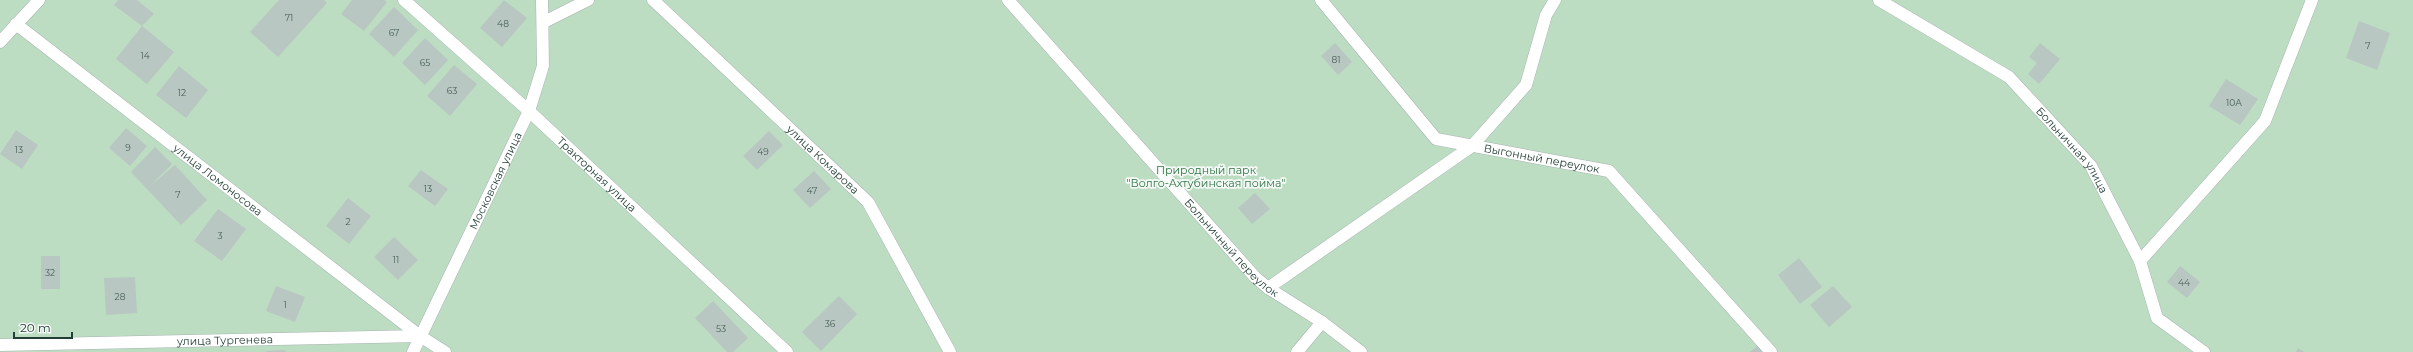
<svg xmlns="http://www.w3.org/2000/svg" width="2413" height="352" font-family="Montserrat,sans-serif">
<style>
.green{fill:#bdddc3}
.building{fill:#b8c7c1}
.lines{fill:none;stroke-linecap:round;stroke-linejoin:round}
.minor-casing{stroke:#a6b5af;stroke-width:13}
.minor{stroke:#fff;stroke-width:12}
.labels{text-anchor:middle;dominant-baseline:central;stroke-width:3.5;stroke-linejoin:round;paint-order:stroke}
.number-label{font-size:9px;fill:#486058}
.street-label{font-size:11px;fill:#233e35;stroke:#f4f9f6}
.park-label{font-size:11px;fill:#2e7445;stroke:#f4f9f6}
</style>
<rect width="100%" height="100%" fill="#e3ede8"/>
<rect class="green" x="0" y="0" width="2413" height="352"/>
<g class="building">
<polygon points="118,0 137,0 154,14 142,26 174,52 147,84 116,59 142,26 114,5"/>
<polygon points="279,0 324,0 327,3 278,57 250,32"/>
<polygon points="352,0 384,0 387,2 364,31 341,14"/>
<polygon points="504,0 527,18 502,47 480,28"/>
<polygon points="394,7 418,30 394,57 369,34"/>
<polygon points="2359,21 2390,33 2377,70 2346,58"/>
<polygon points="425,38 448,60 425,85 402,63"/>
<polygon points="1335,43 1352,62 1338,75 1321,56"/>
<polygon points="2040,43 2060,59 2039,84 2028,74 2037,63 2029,57"/>
<polygon points="454,65 477,84 450,116 427,96"/>
<polygon points="179,66 208,90 186,118 156,95"/>
<polygon points="2226,79 2258,99 2240,125 2209,106"/>
<polygon points="126,128 147,146 130,166 109,148"/>
<polygon points="16,130 38,145 22,169 0,154"/>
<polygon points="769,131 783,145 757,170 743,156"/>
<polygon points="155,147 172,164 150,186 175,165 207,200 181,225 131,172"/>
<polygon points="421,170 448,189 435,206 408,186"/>
<polygon points="814,171 831,189 810,208 793,190"/>
<polygon points="1255,193 1270,209 1252,224 1238,208"/>
<polygon points="348,198 371,216 349,244 326,226"/>
<polygon points="218,209 246,229 222,261 194,241"/>
<polygon points="394,237 418,260 398,280 374,257"/>
<rect x="41" y="256" width="19" height="33"/>
<polygon points="1799,258 1822,287 1800,304 1778,275"/>
<polygon points="2180,266 2200,282 2187,298 2167,282"/>
<polygon points="135,277 137,313 106,315 104,278"/>
<polygon points="276,286 305,297 295,322 266,311"/>
<polygon points="1833,286 1852,307 1829,327 1810,305"/>
<polygon points="839,296 857,314 821,351 802,332"/>
<polygon points="713,301 748,338 733,352 727,352 695,318"/>
<polygon points="1761,343 1768,352 1750,352"/>
<polygon points="2298,348 2304,352 2296,352"/>
<polygon points="285,350 286,352 266,352 266,351"/>
</g>
<g class="lines">
<g class="minor-casing">
<g id="minor">
<path id="s1" d="M 404,0 L 529,111 L 787,352"/>
<path id="s2" d="M 653,0 L 868,202 L 950,352"/>
<path id="s3" d="M 1008,0 L 1255,277 L 1268,288 L 1322,322 L 1361,352"/>
<path id="s4" d="M 1321,0 L 1436,139 L 1609,171 L 1771,352"/>
<path id="s5" d="M 1879,0 L 2009,77 L 2091,166 L 2140,261 L 2157,318 L 2204,352"/>
<polyline points="544,22 588,0"/>
<path id="s6" d="M 16,24 L 420,336 L 445,352"/>
<polyline points="0,42 39,0"/>
<polyline points="2140,261 2265,121 2312,0"/>
<polyline points="1268,288 1472,146 1526,85 1546,15 1555,0"/>
<path id="s7" d="M 0,345 L 420,336"/>
<path id="s8" d="M 413,352 L 529,111 L 543,66 L 542,0"/>
<polyline points="1297,352 1322,322"/>
</g>
</g>
<use href="#minor" class="minor"/>
</g>
<g class="labels">
<g class="number-label">
<text x="289" y="17">71</text>
<text x="503" y="23">48</text>
<text x="394" y="32">67</text>
<text x="2368" y="45">7</text>
<text x="145" y="55">14</text>
<text x="1336" y="59">81</text>
<text x="425" y="62">65</text>
<text x="452" y="90">63</text>
<text x="182" y="92">12</text>
<text x="2234" y="102">10А</text>
<text x="128" y="147">9</text>
<text x="19" y="149">13</text>
<text x="763" y="151">49</text>
<text x="428" y="188">13</text>
<text x="812" y="190">47</text>
<text x="178" y="194">7</text>
<text x="348" y="221">2</text>
<text x="220" y="235">3</text>
<text x="396" y="259">11</text>
<text x="50" y="272">32</text>
<text x="2184" y="282">44</text>
<text x="120" y="296">28</text>
<text x="285" y="304">1</text>
<text x="830" y="323">36</text>
<text x="721" y="328">53</text>
</g>
<g class="street-label">
<text stroke="none"><textPath href="#s5" startOffset="248">Больничная улица</textPath></text>
<text stroke="none"><textPath href="#s2" startOffset="233">улица Комарова</textPath></text>
<text stroke="none"><textPath href="#s4" startOffset="288">Выгонный переулок</textPath></text>
<text stroke="none"><textPath href="#s1" startOffset="260">Тракторная улица</textPath></text>
<text stroke="none"><textPath href="#s6" startOffset="255">улица Ломоносова</textPath></text>
<text stroke="none"><textPath href="#s8" startOffset="190">Московская улица</textPath></text>
<text stroke="none"><textPath href="#s3" startOffset="334">Больничный переулок</textPath></text>
<text stroke="none"><textPath href="#s7" startOffset="225">улица Тургенева</textPath></text>
</g>
<g class="park-label">
<text x="1206" y="170">Природный парк<tspan x="1206" dy="13">"Волго-Ахтубинская пойма"</tspan></text>
</g>
</g>
<path d="M14 332v6h58v-6" fill="none" stroke="#233e35" stroke-width="2"/>
<text x="20" y="332" font-size="12" fill="#233e35" stroke="#f4f9f6" stroke-width="3" paint-order="stroke">20 m</text>
</svg>
